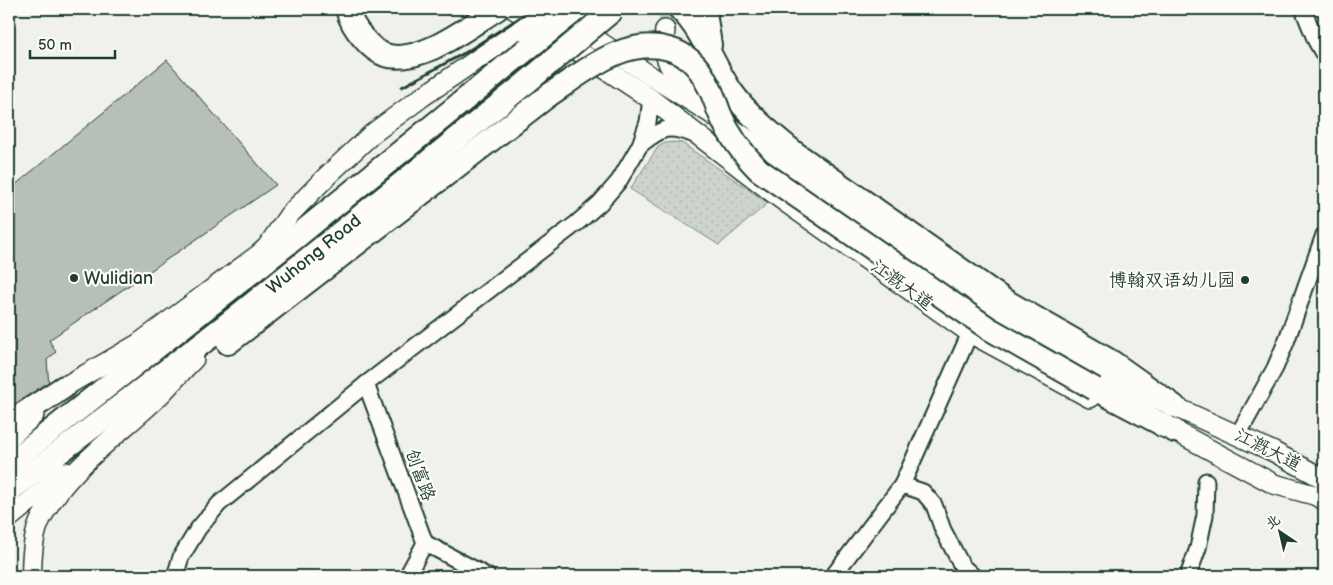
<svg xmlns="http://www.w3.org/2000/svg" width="1333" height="585" font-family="'Balsamiq Sans','LXGW WenKai TC',sans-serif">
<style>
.park{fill:url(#park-dots);stroke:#768880}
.building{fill:#b6bfb8;stroke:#1f3d34}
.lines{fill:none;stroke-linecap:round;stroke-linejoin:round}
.major-tunnel{stroke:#c6cdc6;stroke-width:19;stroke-dasharray:19 9;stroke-linecap:butt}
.minor-casing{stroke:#1f3d34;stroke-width:19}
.major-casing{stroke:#1f3d34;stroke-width:22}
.highway-casing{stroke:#1f3d34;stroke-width:26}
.minor{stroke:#fdfcf7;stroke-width:15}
.major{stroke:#fdfcf7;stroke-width:19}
.highway{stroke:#fdfcf7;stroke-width:22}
.rail{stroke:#1f3d34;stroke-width:3}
.major-bridge-casing{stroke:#1f3d34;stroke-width:22;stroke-linecap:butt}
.highway-bridge-casing{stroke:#1f3d34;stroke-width:26;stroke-linecap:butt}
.major-bridge{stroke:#fdfcf7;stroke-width:19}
.highway-bridge{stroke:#fdfcf7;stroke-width:22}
.poi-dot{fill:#1f3d34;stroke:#fdfcf7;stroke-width:2}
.labels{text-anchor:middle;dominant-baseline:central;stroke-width:4.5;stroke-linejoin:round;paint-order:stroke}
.street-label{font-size:18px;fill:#1f3d34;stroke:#fdfcf7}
.poi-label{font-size:18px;fill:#1f3d34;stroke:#fdfcf7;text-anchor:start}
</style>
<defs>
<pattern id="park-dots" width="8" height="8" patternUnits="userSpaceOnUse" patternTransform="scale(1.25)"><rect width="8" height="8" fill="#cdd3cd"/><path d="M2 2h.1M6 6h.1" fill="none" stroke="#b0b6b1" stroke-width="1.8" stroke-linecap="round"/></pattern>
</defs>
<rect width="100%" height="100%" fill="#f0f1eb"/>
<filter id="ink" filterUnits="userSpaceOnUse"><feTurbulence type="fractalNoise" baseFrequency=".02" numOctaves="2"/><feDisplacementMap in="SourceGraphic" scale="10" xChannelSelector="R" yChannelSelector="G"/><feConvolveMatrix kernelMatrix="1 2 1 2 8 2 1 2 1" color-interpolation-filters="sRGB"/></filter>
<g filter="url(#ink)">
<polygon class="park" points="674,142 682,143 768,203 719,245 630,189 658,147 665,143"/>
<polygon class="building" points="167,60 276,185 49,340 56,352 47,360 49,387 9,417 9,190"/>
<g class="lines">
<polyline class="major-tunnel" points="665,30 672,9"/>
<g class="minor-casing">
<g id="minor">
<polyline points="1303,9 1316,41 1324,55"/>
<path d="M 651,99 L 648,122 L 640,145 C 661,129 666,124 692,134"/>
<polyline points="366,384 425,543 407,576"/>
<polyline points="1238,435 1275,368 1286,342 1324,235"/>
<polyline points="902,485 923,492 934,505 943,530 962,566 973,576"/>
<polyline points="425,543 487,576"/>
<polyline points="175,576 181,557 198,529 219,504 366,384 577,223 600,203 619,181 640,145"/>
<polyline points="833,576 902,485 970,333"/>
<polyline points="1188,576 1198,548 1205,515 1206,481"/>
</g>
</g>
<g class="major-casing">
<g id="major">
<polyline points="514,9 651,99 781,199 970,333 1090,398"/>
<polyline points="554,11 652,77 710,113 999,314 1105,375 1274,452 1324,479"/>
<polyline points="665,30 663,49 669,65 695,99"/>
<polyline points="54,396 64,387 138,344 258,255 267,247 289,215 328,175 372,134 422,97 520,30"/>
<polyline points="1162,427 1175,431 1274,484 1314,495 1324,500"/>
<polyline points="9,438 34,415"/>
<polyline points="9,518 66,472"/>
<path d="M 32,576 C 31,561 33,538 39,523 C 62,473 118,435 157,398 C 169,386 181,372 194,359"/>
</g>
</g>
<g class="highway-casing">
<g id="highway">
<path d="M 347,9 C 350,20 356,30 364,39 C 369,45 377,52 385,55 C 420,66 469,26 497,9"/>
<path d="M 680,9 C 703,31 713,65 731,91 C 748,115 772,134 795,153 L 1004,300 L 1112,362 L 1174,406"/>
<polyline points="706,9 706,19 710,45"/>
<polyline points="228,343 549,95"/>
<polyline points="1095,389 1175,431"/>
<polyline points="9,423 64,387"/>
<polyline points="9,464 295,238 506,66"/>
<path id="s1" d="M 9,491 L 227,324 L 527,82"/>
</g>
</g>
<use href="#minor" class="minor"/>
<use href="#major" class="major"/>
<use href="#highway" class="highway"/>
<polyline class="rail" points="402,87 468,51 533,9"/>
<g class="major-bridge-casing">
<polyline id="major-bridge" points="520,30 550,9"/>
</g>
<g class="highway-bridge-casing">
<g id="highway-bridge">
<polyline points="506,66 577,9"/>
<polyline points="527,82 614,9"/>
<path d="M 549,95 C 584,72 624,36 669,49 C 687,54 699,66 707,83 C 713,93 716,104 720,114 C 729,136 743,154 759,170 L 988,328 L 1095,389"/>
</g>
</g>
<use href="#major-bridge" class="major-bridge"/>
<use href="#highway-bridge" class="highway-bridge"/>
</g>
</g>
<g class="poi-dot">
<circle cx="74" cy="278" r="5"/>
<circle cx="1245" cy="280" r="5"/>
</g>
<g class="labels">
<g class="street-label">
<text stroke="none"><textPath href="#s1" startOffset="386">Wuhong Road</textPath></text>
<text transform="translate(902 285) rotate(36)">江溉大道</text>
<text transform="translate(1268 450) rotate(27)">江溉大道</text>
<text transform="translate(420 475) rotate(70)">创富路</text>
</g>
<g class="poi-label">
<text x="84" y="278">Wulidian</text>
<text x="1235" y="280" text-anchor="end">博翰双语幼儿园</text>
</g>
</g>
<rect width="1333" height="585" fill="none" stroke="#fdfcf7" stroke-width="30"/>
<rect x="15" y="15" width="1303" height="555" fill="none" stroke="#1f3d34" stroke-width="2" filter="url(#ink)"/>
<g transform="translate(1280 532) rotate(325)" stroke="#fdfcf7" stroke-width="4" paint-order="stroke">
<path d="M0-4L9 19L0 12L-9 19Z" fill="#1f3d34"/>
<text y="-8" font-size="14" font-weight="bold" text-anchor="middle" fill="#1f3d34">北</text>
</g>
<path d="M30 50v8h85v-8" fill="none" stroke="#1f3d34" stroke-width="2.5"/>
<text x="38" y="50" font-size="15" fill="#1f3d34" stroke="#fdfcf7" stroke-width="4" paint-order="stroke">50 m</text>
</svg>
